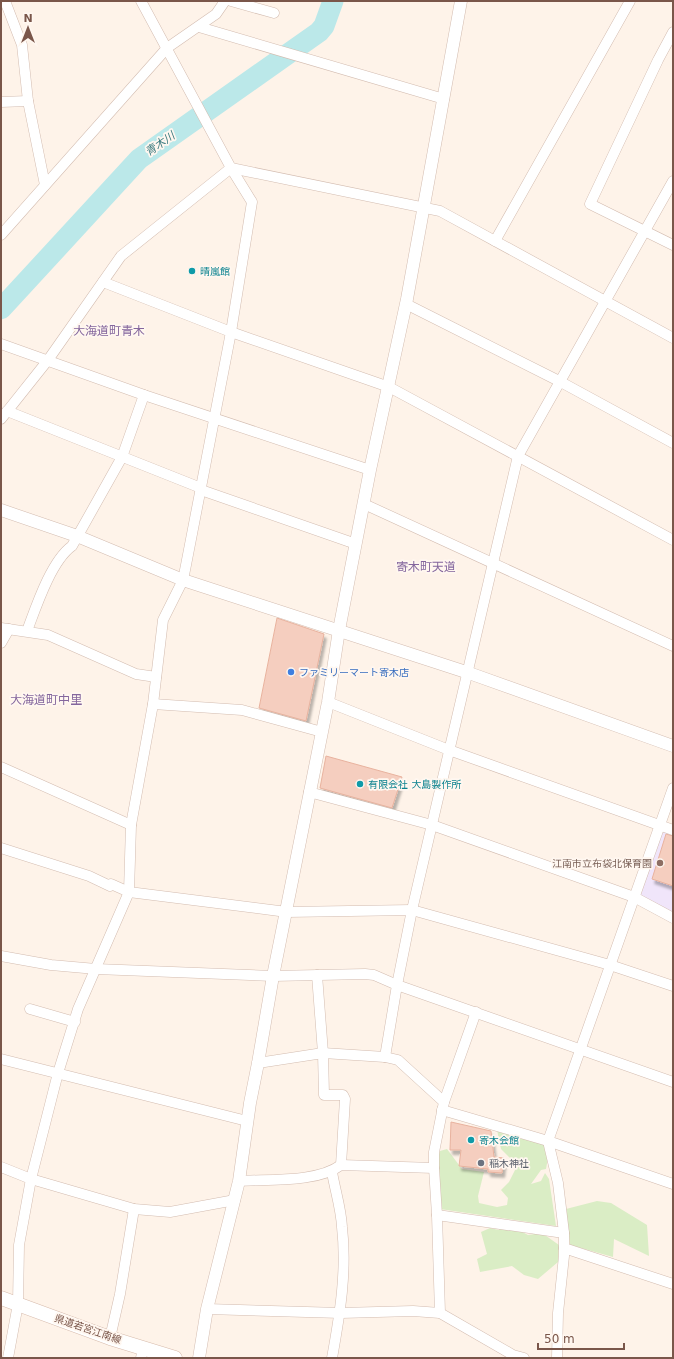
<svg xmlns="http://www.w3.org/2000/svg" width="674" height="1359" font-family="'DejaVu Sans','Noto Sans JP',sans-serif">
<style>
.education{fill:#f0e5fa}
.green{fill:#daedc5}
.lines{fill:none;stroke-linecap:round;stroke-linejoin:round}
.river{stroke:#bbe8e9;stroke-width:21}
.building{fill:#f5cebf;stroke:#e8b29e;filter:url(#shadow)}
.minor-casing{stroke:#d3bcb0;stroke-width:11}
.tertiary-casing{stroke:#d3bcb0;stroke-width:13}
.secondary-casing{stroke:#d7bbac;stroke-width:15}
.minor{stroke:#fff;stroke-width:10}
.tertiary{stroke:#fff;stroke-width:12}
.secondary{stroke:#fff;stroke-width:14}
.culture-dot{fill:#0f9aa8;stroke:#fff7f0;stroke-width:1.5}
.shop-dot{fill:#3f7fe0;stroke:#fff7f0;stroke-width:1.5}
.education-dot{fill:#8d6e63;stroke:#fff7f0;stroke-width:1.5}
.worship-dot{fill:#6b7280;stroke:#fff7f0;stroke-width:1.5}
.labels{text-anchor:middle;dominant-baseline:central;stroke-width:3.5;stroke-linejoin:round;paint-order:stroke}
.culture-label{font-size:10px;fill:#0d838f;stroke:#fff7f0;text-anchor:start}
.shop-label{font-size:10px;fill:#366cbe;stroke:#fff7f0;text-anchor:start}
.education-label{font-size:10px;fill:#785e54;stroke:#fff7f0;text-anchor:end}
.worship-label{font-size:10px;fill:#5b616d;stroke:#fff7f0;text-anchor:start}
.street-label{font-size:10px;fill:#7a564a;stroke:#fff7f0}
.water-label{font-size:11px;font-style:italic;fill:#3c7c80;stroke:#fff7f0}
.quarter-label{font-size:12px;fill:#84669d;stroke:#fff7f0}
</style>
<defs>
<filter id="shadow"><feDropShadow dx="2.5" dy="4.5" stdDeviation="1" flood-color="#0004"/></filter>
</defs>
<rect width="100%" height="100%" fill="#fef3e9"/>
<polygon class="education" points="660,825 673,829 673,918 634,897"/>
<g class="green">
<polygon points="497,1130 544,1142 548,1158 546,1169 541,1170 531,1184 541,1181 545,1173 549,1179 556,1226 440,1209 436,1164 440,1151 447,1149 462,1169 484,1172 478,1196 479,1203 497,1207 507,1205 508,1198 501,1190 509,1182 515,1170 511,1159 501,1149"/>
<polygon points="597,1201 611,1203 647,1225 649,1256 614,1239 613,1257 570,1245 566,1209"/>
<polygon points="502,1221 528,1235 542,1233 559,1245 558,1262 538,1279 524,1275 512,1266 480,1272 477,1259 487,1254 481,1232 490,1228 499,1230"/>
</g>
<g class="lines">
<polyline class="river" points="1,309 139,159 319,32 324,26 333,1"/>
</g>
<g class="building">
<polygon points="277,618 324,634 306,721 259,708"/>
<polygon points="326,756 402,777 392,808 320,788"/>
<polygon points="666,834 673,836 673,886 652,879"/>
<polygon points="451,1122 491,1131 494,1157 504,1158 502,1173 488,1172 488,1169 459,1166 461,1150 450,1150"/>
</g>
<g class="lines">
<g class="minor-casing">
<g id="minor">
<polyline points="5,1 22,45 28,101 45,185"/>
<polyline points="141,1 231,168 252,202 231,332 186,565 183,580 163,620 153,704 131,825 129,892 287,912 412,910 610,965 673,986"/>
<polyline points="231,1 274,13"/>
<polyline points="199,27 444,99"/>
<polyline points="673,32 658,60 590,204 673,245"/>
<polyline points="1,102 28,101"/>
<polyline points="673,181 518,456 412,910 397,985 673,1082"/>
<polyline points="1,235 167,48 216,14 225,1"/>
<polyline points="495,241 630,1"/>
<polyline points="103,282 231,332 389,387 673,540"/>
<polyline points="406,304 559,381 673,443"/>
<polyline points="1,344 144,395 370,470"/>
<polyline points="7,411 201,488"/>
<polyline points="1,419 48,360 121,256 231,168 440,211 673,338"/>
<polyline points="201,490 356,544"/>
<polyline points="364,504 673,646"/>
<polyline points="1,628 48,635 136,674 156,677"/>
<path d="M 27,631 C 36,607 51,561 72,546 L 122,457 L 144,395"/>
<polyline points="1,643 9,629"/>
<polyline points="328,702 449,750 673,830"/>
<polyline points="153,704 242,710 322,732"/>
<polyline points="1,767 131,825"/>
<polyline points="309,792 432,825 634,897 673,918"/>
<polyline points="1,848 89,876 110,886 111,884 129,892 78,1009 58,1073 31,1179 19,1245 18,1304 8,1358"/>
<polyline points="1,956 51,965 96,969 273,976 365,974 374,975 397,985 385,1057"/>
<polyline points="317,975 323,1053 324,1095 343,1095 345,1099 341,1165"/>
<polyline points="30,1009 75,1022"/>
<polyline points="1,1059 247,1121"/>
<polyline points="258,1063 323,1053 385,1057 398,1060 444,1102 434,1152 434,1168 437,1215 440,1313"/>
<polyline points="444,1102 476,1012"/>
<polyline points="442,1110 548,1141 673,1184"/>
<polyline points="1,1167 31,1179 134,1209 170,1212 235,1200"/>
<path d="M 332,1172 C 335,1190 341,1208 342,1227 C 347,1271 340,1314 332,1358"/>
<path d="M 239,1181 C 268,1179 317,1183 341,1165 L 434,1168"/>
<polyline points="437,1215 564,1233"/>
<polyline points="564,1248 673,1284"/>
<polyline points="207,1309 341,1313 413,1311 440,1313 513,1355 524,1358"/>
<polyline points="110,1338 120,1294 134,1209"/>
<polyline points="141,1358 143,1348"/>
<polyline points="557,1358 558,1313 564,1256 564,1233 558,1183 548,1141 673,788"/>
</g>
</g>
<g class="tertiary-casing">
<g id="tertiary">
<polyline points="1,510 77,536 183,580 469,673 673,746"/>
<polyline points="199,1358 207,1309 239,1181 250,1103 258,1063 273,976 328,702 339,630 370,470 407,299 461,1"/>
</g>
</g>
<g class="secondary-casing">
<polyline id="secondary" points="1,1298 110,1338 175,1358"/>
</g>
<use href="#minor" class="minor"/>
<use href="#tertiary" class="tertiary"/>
<use href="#secondary" class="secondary"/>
</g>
<g class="culture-dot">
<circle cx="192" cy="271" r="4"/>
<circle cx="360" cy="784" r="4"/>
<circle cx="471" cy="1140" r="4"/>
</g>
<circle class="shop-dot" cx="291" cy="672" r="4"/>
<circle class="education-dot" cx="660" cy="863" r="4"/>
<circle class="worship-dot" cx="481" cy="1163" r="4"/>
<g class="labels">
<g class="culture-label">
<text x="200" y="271">晴嵐館</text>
<text x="368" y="784">有限会社 大島製作所</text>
<text x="479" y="1140">寄木会館</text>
</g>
<g class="shop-label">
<text x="299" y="672">ファミリーマート寄木店</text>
</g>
<g class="education-label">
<text x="652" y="863">江南市立布袋北保育園</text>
</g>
<g class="worship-label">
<text x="489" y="1163">稲木神社</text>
</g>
<g class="street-label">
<text transform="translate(88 1329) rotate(19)">県道若宮江南線</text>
</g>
<g class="water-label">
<text transform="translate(160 144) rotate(-35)">青木川</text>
</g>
<g class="quarter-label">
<text x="109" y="331">大海道町青木</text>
<text x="426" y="567">寄木町天道</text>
<text x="46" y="700">大海道町中里</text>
</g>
</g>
<rect width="674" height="1359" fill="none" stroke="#7a564a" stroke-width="4"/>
<g transform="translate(28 28)" stroke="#fff7f0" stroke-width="3" paint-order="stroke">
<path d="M0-3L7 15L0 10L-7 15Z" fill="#7a564a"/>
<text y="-6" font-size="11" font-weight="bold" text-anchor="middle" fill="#7a564a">N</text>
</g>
<path d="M538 1343v6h86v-6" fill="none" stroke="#7a564a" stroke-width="2"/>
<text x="544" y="1343" font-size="12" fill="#7a564a" stroke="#fff7f0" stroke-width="3" paint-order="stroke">50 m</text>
</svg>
